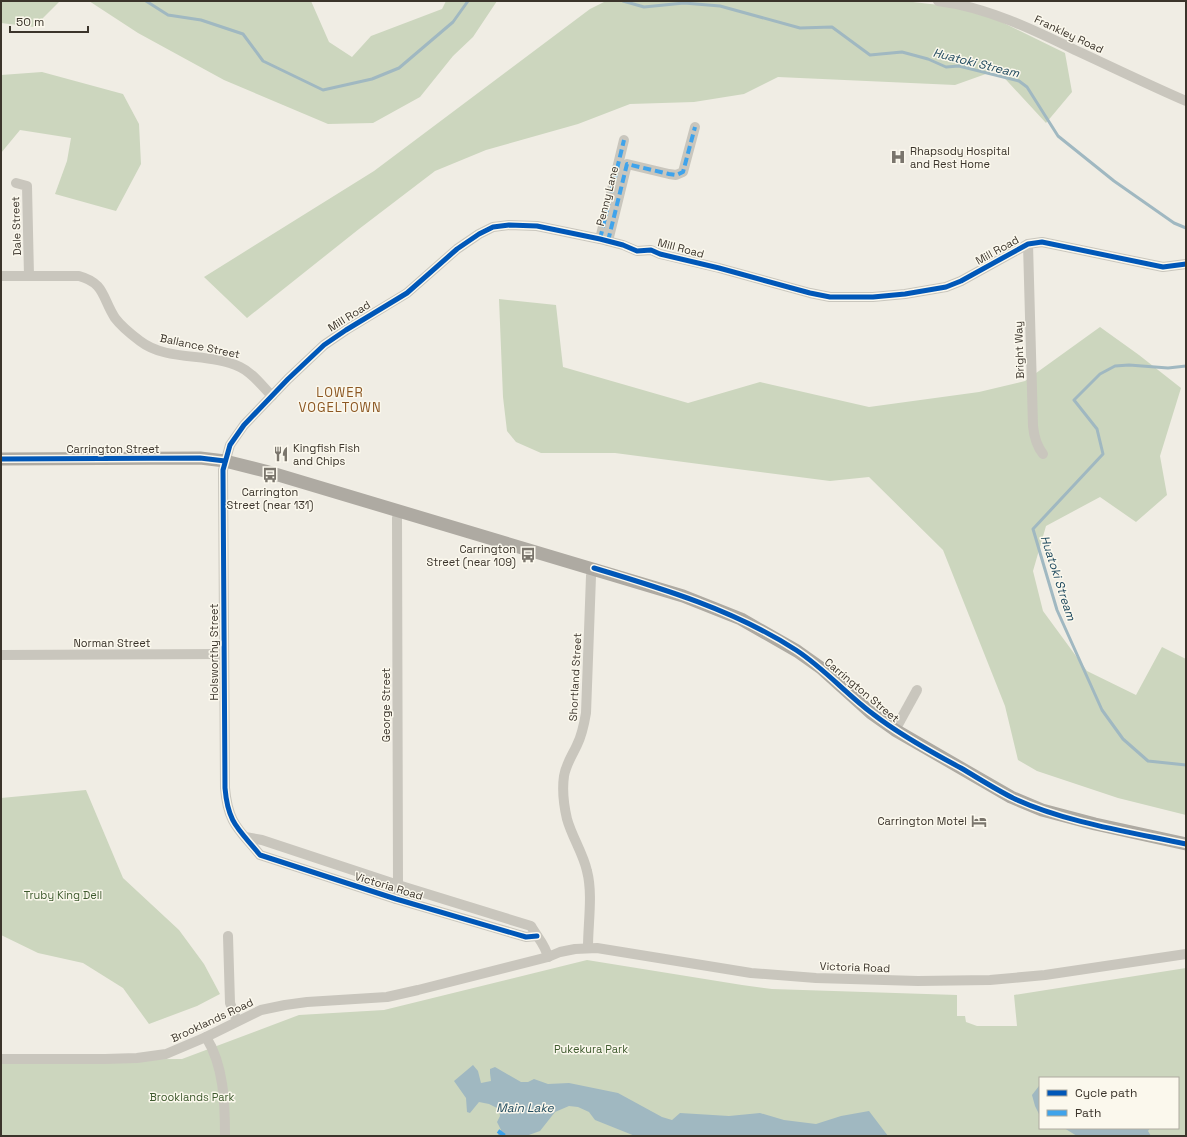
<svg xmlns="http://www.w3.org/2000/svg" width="1187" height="1137" font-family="'Space Grotesk',sans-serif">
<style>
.green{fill:#ccd6be;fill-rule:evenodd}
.water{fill:#a0b8c1}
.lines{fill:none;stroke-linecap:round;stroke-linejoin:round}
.stream{stroke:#a0b8c1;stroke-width:3}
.minor{stroke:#c9c6bd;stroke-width:10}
.major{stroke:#aeaaa2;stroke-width:13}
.quiet{stroke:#3fa3eb;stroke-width:4;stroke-dasharray:8 4;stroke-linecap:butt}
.cycleway-casing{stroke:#fbf8ed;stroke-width:8}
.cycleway{stroke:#0057b8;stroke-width:5}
.labels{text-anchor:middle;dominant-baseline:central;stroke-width:3;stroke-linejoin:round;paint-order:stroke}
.street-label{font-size:11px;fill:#3b342b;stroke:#fbf8ed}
.poi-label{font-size:11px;fill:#3b342b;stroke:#fbf8ed;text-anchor:start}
.park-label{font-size:11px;fill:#3e5a2e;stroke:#fbf8ed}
.water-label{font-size:12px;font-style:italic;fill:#1f495e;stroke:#fbf8ed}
.quarter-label{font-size:13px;letter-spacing:1px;fill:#8c5722;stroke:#fbf8ed}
</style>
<rect width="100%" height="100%" fill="#f0ede4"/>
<g class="green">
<polygon points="1,1 60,1 34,27 1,23"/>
<polygon points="89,1 311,1 329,42 352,57 371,36 442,9 446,1 497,1 473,37 453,56 420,97 373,123 328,124 224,80 138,33"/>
<polygon points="606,1 904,1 975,9 1065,53 1072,92 1046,123 997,70 955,85 778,77 744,94 694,102 630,104 578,124 486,150 435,171 359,229 247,318 204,277 374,171 590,9"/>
<polygon points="42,72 123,94 139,124 141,164 116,211 55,194 67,161 71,138 20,130 1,153 1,75"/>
<polygon points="499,299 556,305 563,367 688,403 760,382 869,407 979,392 1025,381 1100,327 1139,355 1181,388 1160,456 1167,495 1136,522 1100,497 1046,526 1033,571 1043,611 1087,671 1136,695 1162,647 1186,659 1186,815 1118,798 1037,771 1018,760 1005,706 943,550 869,477 830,481 615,453 541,453 516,442 507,431 503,397"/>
<polygon points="86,790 123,878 179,930 204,964 220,994 197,1006 149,1024 123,988 83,963 38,953 1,935 1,798"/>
<path d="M 587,960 L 742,985 L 772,989 L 957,995 L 957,1016 L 965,1016 L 966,1022 L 977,1026 L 1017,1026 L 1014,995 L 1186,968 L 1186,1136 L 1,1136 L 1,1060 L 182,1059 L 299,1015 L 384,1010 ZM 1040,1078 L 1178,1078 L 1178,1128 L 1040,1128 Z"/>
</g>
<g class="water">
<polygon points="473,1065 478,1071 481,1083 491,1081 490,1073 490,1069 495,1067 521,1082 528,1082 534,1079 548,1084 569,1083 618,1093 662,1117 672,1120 680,1113 729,1116 760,1113 784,1120 816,1124 841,1116 869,1111 888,1136 635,1136 595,1120 589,1112 578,1107 569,1106 555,1112 540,1131 526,1136 497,1136 501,1130 497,1122 500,1116 499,1109 489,1104 479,1102 470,1113 467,1112 466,1098 454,1081"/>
<polygon points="1039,1086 1040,1086 1040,1116 1035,1106 1032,1095"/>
<polygon points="1064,1128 1150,1128 1148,1131 1151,1136 1077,1136"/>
</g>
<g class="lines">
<g class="stream">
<polyline points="146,1 168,15 201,20 243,34 263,61 323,90 372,79 399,68 453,22 468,1"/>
<polyline points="623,1 644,7 684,3 720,6 800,28 832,27 870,55 902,52 928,59 946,67 959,66 1019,81 1027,87 1058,136 1114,181 1174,223 1186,228"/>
<polyline points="1186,366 1168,368 1129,365 1115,366 1100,374 1074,400 1097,429 1103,454 1033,529 1057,610 1102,710 1123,739 1148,761 1186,765"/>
</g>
<g class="minor">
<path d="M 938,1 C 986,7 1032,29 1075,50 C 1112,67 1149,85 1186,101"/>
<polyline points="16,183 27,186 29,276"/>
<polyline points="600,239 624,140"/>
<polyline points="608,241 627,164 669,174 676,175 683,172 695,127"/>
<path d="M 1028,244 L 1033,426 C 1034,437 1036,445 1043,454"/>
<path d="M 1,276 L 79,276 C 105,283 102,298 115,318 C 121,326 132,335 140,341 C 167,362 209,352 240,367 C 253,373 262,386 272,396"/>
<polyline points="1,655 224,654"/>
<polyline points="895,730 917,690"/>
<path d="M 245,837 L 262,840 L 398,885 L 531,926 C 537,937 545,944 548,957"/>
<polyline points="396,899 398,885 397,518 399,511"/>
<polyline points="228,936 230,1003 237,1021"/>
<path d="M 537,936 L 526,937 L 396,899 L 260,855 C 239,829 228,824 225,788 L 223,470 L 230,445 L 244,425 L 288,379 L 324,345 L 346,330 L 407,293 L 457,249 L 479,234 L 493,227 L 509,225 L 537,226 L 600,239 L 623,245 L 637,251 L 651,250 L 660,254 L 719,268 L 810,293 L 830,297 L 873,297 L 905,294 L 946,287 L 961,281 L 1028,244 L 1042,242 L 1163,267 L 1186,264"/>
<path d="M 588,947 C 588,923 593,894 587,871 C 583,853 572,837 567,819 C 564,806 562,790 564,776 C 566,764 572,756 577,745 C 582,735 584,725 586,713 L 591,576 L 594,568"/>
<path d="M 206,1037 C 224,1066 225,1103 225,1136"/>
<polyline points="1,1059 105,1059 137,1058 166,1054 206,1037 261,1010 285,1005 307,1002 387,997 418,990 548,957 560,952 575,949 597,948 751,973 816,978 918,981 990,980 1045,975 1186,954"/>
</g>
<polyline class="major" points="1,459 200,458 225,461 265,471 683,596 741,619 797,651 821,668 871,713 895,730 1011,797 1042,810 1095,824 1186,844"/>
<g class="quiet">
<polyline points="600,239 624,140"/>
<polyline points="608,241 627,164 669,174 676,175 683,172 695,127"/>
<polyline points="498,1131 505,1136"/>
</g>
<g class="cycleway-casing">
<g id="cycleway">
<polyline points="1,459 200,458 225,461"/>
<path d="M 594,568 C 664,589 734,610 796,650 C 825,669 846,694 873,714 C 900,735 931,752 961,768 C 978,778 995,789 1013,798 C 1064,822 1130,832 1186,844"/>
<path d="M 537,936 L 526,937 L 396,899 L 260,855 C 239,829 228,824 225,788 L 223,470 L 230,445 L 244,425 L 288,379 L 324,345 L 346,330 L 407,293 L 457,249 L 479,234 L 493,227 L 509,225 L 537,226 L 600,239 L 623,245 L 637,251 L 651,250 L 660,254 L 719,268 L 810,293 L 830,297 L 873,297 L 905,294 L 946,287 L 961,281 L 1028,244 L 1042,242 L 1163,267 L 1186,264"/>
</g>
</g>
<use href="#cycleway" class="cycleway"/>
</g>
<defs>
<g id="hospital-bare" transform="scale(1.2)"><path d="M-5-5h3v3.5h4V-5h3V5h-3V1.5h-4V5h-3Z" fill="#7a756c" stroke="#fbf8ed" stroke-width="2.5" paint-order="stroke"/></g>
<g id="restaurant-bare" transform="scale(1.2)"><path d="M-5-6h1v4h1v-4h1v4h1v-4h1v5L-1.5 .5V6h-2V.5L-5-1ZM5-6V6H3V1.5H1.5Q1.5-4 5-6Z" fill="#7a756c" stroke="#fbf8ed" stroke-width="2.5" paint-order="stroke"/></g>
<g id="bus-bare" transform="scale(1.2)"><path d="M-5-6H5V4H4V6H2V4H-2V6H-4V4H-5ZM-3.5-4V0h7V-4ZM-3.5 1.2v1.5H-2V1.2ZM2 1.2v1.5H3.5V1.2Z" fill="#7a756c" stroke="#fbf8ed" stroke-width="2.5" paint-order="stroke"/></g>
<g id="hotel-bare" transform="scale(1.2)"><path d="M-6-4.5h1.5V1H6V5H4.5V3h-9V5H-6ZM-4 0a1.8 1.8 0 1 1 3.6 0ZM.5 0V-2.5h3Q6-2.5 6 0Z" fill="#7a756c" stroke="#fbf8ed" stroke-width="2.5" paint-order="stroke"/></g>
</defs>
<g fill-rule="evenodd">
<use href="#hospital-bare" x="898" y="157"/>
<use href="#restaurant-bare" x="281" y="454"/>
<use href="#bus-bare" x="270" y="475"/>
<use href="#bus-bare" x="528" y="555"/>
<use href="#hotel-bare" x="979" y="821"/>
</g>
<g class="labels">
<g class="street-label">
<text transform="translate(1069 34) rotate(25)">Frankley Road</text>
<text transform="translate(607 196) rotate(-76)">Penny Lane</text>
<text transform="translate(16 226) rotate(-92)">Dale Street</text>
<text transform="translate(681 248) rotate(15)">Mill Road</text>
<text transform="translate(997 250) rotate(-29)">Mill Road</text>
<text transform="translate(349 316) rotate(-32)">Mill Road</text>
<text transform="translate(200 346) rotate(12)">Ballance Street</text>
<text transform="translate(1019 350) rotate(-92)">Bright Way</text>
<text x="113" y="449">Carrington Street</text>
<text x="112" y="643">Norman Street</text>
<text transform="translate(214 652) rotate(-90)">Holsworthy Street</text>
<text transform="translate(575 677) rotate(-87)">Shortland Street</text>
<text transform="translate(862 690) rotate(40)">Carrington Street</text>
<text transform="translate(386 705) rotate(-90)">George Street</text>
<text transform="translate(389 886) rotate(17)">Victoria Road</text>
<text transform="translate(855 967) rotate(2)">Victoria Road</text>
<text transform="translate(212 1020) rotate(-25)">Brooklands Road</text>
</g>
<g class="poi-label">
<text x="910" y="151">Rhapsody Hospital<tspan x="910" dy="13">and Rest Home</tspan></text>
<text x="293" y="448">Kingfish Fish<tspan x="293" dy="13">and Chips</tspan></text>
<text x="270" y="492" text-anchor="middle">Carrington<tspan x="270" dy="13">Street (near 131)</tspan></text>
<text x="516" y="549" text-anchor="end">Carrington<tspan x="516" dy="13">Street (near 109)</tspan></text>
<text x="967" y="821" text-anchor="end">Carrington Motel</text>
</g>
<g class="park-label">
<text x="63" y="895">Truby King Dell</text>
<text x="591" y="1049">Pukekura Park</text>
<text x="192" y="1097">Brooklands Park</text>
</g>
<g class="water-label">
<text transform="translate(976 63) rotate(14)">Huatoki Stream</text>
<text transform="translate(1058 578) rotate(72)">Huatoki Stream</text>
<text x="525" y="1108">Main Lake</text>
</g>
<g class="quarter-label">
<text x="340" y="392">LOWER<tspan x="340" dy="15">VOGELTOWN</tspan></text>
</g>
</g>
<rect width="1187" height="1137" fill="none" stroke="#3b342b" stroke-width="4"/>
<rect x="1039" y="1077" width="140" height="52" fill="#fbf8ed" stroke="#aeaa9f"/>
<rect x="1047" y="1090" width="20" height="6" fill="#0057b8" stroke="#aeaa9f"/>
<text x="1075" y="1097" font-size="12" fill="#3b342b">Cycle path</text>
<rect x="1047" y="1110" width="20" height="6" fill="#3fa3eb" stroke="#aeaa9f"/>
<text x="1075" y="1117" font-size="12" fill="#3b342b">Path</text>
<path d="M10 26v6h78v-6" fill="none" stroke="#3b342b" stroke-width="2"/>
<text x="16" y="26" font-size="12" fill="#3b342b" stroke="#fbf8ed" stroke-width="3" paint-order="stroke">50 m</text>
</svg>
